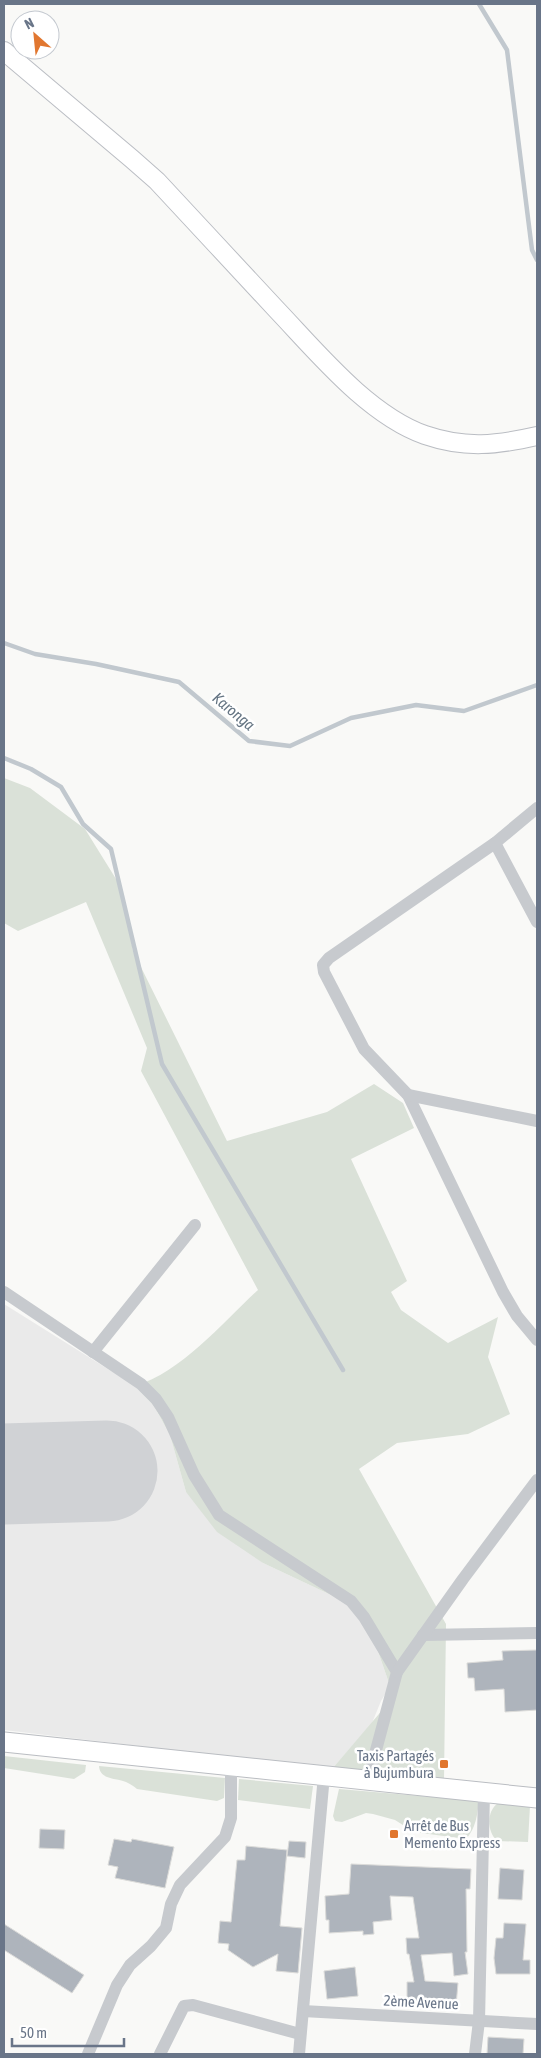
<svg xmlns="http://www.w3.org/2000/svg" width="541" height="2058" font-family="'Asap Condensed',sans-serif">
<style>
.built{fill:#eaeaea}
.green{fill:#dae1d8}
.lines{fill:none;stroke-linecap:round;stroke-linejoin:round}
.stream{stroke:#c1c8ce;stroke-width:4.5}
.runway{stroke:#d0d2d5;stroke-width:101}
.building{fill:#aeb4bc;stroke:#dbdbd9}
.secondary-casing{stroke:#babdc3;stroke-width:20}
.primary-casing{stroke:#babdc2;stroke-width:21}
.street{stroke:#c7cace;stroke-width:12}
.secondary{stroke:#fff;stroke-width:18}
.primary{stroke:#fff;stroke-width:19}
.poi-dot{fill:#e17730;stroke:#fff;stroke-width:2}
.labels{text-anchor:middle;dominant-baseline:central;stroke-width:5;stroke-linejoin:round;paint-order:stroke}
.poi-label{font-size:15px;fill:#697588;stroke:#fff;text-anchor:end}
.street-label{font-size:15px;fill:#697588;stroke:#fff}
.water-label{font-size:16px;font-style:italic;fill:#657583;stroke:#fff}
</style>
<rect width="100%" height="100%" fill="#f9f9f7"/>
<polygon class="built" points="4,1304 135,1386 154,1406 170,1435 186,1492 263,1563 348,1603 373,1637 390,1686 381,1701 372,1723 332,1769 4,1730"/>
<g class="green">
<path d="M 4,778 L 30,788 L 85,829 L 121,887 L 133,951 L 227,1141 L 327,1112 L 374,1084 L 403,1103 L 414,1128 L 351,1159 L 407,1281 L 391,1292 L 401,1310 L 448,1343 L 498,1317 L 488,1357 L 510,1414 L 468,1434 L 397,1443 L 359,1469 L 446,1624 L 444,1781 L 332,1769 L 390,1701 L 390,1686 L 373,1637 L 348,1603 L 263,1563 L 217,1532 L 186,1492 L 170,1435 L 154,1406 L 135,1386 C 182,1372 222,1323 258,1290 L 141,1071 L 147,1048 L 86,902 L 18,931 L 4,923 Z"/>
<polygon points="4,1756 86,1765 85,1772 74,1779 4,1768"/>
<path d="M 99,1766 L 225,1778 L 224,1798 L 217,1801 L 137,1789 C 134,1786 130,1784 126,1782 C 116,1778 100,1780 99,1766 Z"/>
<polygon points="239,1779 313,1786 310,1809 238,1800"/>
<path d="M 339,1789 L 479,1801 C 477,1816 476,1828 466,1839 L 414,1832 L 395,1820 L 373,1814 L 366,1813 L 342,1822 L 335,1821 L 333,1816 Z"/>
<path d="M 498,1803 L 530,1806 L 528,1842 L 497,1841 C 487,1831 486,1812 498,1803 Z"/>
</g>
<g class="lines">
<g class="stream">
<polyline points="479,4 507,50 532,250 537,260"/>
<polyline points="4,643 35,654 96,664 179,682 249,741 290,746 351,718 416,705 464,711 537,685"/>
<polyline points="4,758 31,769 61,787 83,824 111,849 162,1064 343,1370"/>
</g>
<polyline class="runway" points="4,1474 107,1471"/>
</g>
<g class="building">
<polygon points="537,1650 537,1710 505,1712 504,1689 475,1691 474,1678 468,1678 467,1663 503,1660 502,1651"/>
<polygon points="40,1829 65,1830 64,1849 39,1848"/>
<polygon points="114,1839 131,1842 132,1839 174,1847 165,1888 115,1878 118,1867 108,1865"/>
<polygon points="289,1841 306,1842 305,1858 287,1856"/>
<polygon points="246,1846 287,1850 280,1926 302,1928 298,1973 276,1971 278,1954 253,1967 228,1950 229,1944 218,1943 220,1921 231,1922 237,1860 245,1860"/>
<polygon points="351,1864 471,1869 470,1889 466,1889 467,1952 465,1952 468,1974 454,1976 452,1953 421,1955 425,1981 458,1983 456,2006 407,2003 407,1982 414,1982 409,1954 407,1954 406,1938 419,1938 413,1897 390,1896 392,1920 373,1922 374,1934 363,1935 363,1931 329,1933 329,1920 326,1920 325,1896 349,1894"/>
<polygon points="500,1868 524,1870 522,1900 498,1899"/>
<polygon points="504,1923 526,1924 523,1960 530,1960 530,1974 496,1974 494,1958 496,1938 503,1938"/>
<polygon points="4,1924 84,1975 72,1993 4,1950"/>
<polygon points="355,1967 358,1996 327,1999 324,1971"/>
<polygon points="488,2037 524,2039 523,2054 487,2054"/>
</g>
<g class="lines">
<g class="secondary-casing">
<path id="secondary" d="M 4,51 L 132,159 L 157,181 C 197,224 236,266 276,309 C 317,352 368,415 425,435 C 466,449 497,445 537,436"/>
</g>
<g class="primary-casing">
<polyline id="primary" points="4,1742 537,1798"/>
</g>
<g class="street">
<polyline points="537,808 495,843 329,958 323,965 324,972 364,1049 408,1095 503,1292 517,1316 537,1340"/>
<polyline points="495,843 537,922"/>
<polyline points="408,1095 537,1121"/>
<polyline points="4,1292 141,1384 156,1399 168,1417 194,1475 219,1515 351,1601 364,1617 397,1672 368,1780"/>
<polyline points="93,1352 195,1225"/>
<polyline points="423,1635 537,1633"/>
<polyline points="397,1672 463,1579 537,1480"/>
<polyline points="303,2011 537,2024"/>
<polyline points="88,2054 117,1985 130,1965 151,1946 166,1928 171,1904 180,1885 225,1837 231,1818 231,1766"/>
<polyline points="160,2054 184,2006 193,2005 300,2034"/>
<polyline points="299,2054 324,1775"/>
<polyline points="475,2054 479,2021 484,1792"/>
</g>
<use href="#secondary" class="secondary"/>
<use href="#primary" class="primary"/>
</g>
<g class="poi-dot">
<rect x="439" y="1759" width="10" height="10" rx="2.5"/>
<rect x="389" y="1829" width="10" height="10" rx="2.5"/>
</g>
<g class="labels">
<g class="poi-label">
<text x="434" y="1755">Taxis Partagés<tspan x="434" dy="17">à Bujumbura</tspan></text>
<text x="404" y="1825" text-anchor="start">Arrêt de Bus<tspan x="404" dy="17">Memento Express</tspan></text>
</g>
<g class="street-label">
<text transform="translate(421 2002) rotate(3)">2ème Avenue</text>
</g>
<g class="water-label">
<text transform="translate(234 711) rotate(40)">Karonga</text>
</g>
</g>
<rect width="541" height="2058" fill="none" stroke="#697588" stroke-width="10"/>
<g transform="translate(35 35) rotate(333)"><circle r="24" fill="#ffffff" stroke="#c3c8cf"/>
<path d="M0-4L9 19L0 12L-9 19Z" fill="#e17730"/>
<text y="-8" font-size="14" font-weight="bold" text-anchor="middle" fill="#697588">N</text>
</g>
<path d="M12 2038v8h112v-8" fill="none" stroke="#697588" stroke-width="2.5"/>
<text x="20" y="2038" font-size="15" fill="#697588" stroke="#ffffff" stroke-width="4" paint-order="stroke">50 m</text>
</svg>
